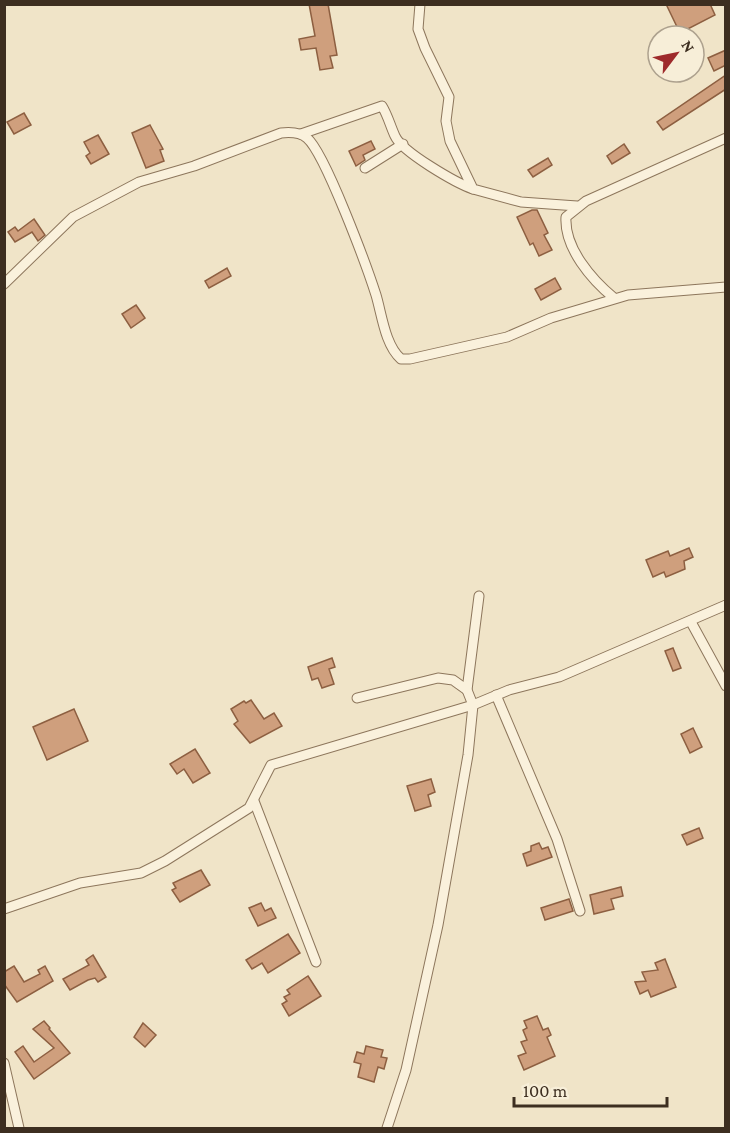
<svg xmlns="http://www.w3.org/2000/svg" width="730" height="1133" font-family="'Crimson Pro',serif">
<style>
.building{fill:#cf9f7d;stroke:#8d5f41;stroke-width:1.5}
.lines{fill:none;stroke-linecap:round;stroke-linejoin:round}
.street-casing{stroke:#8d765c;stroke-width:11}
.street{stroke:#faf1dc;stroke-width:9}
</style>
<rect width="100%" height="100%" fill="#f0e4c8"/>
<g class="building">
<polygon points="309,4 328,4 337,55 330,56 333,68 320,70 316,48 301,50 299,39 315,36"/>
<polygon points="666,4 710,4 715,15 680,33"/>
<polygon points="726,50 726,65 714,71 708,58"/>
<polygon points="726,75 726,89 663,130 657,122"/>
<polygon points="24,113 31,125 14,134 7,122"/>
<polygon points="150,125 163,149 160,150 164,161 146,168 132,133"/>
<polygon points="98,135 109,154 91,164 86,156 90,153 84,142"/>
<polygon points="371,141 375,149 363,155 365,160 356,166 349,151"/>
<polygon points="624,144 630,153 612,164 607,156"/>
<polygon points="548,158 552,165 533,177 528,170"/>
<polygon points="532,210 537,210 548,233 544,235 552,250 539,256 533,243 530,245 517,217"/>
<polygon points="34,219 45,235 38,241 32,232 15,242 8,232 15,227 18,231"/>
<polygon points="227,268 231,276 209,288 205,281"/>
<polygon points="555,278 561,289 541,300 535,289"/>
<polygon points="136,305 145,318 131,328 122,314"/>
<polygon points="689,548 693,557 684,561 685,569 666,577 664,572 653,577 646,560 668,551 670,556"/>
<polygon points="673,648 681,668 673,671 665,651"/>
<polygon points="332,658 335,667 329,669 334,684 322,688 318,678 312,680 308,667"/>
<polygon points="251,700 264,719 274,713 282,726 250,743 234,724 238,721 231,709 244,701 246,703"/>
<polygon points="74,709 88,741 47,760 33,727"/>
<polygon points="693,728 702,747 690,753 681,734"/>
<polygon points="195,749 210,773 193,783 184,769 177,774 170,764"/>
<polygon points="431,779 435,792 428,795 431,806 415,811 407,786"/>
<polygon points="699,828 703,838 687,845 682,835"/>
<polygon points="539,843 542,849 548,847 552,857 527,866 523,854 531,851 531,846"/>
<polygon points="201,870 210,885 180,902 172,890 176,888 173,883"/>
<polygon points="621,887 623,896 611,899 614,909 594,914 590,895"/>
<polygon points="569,899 573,911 545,920 541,908"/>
<polygon points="261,903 265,911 271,908 276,918 258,926 249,908"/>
<polygon points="288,934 300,953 268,973 262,963 252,969 246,960"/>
<polygon points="93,955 106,977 98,982 95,978 88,980 70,990 63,979 89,965 86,960"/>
<polygon points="665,959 676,987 651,997 648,990 640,994 635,982 646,981 642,972 658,970 655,963"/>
<polygon points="14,966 24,982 40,974 38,970 45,966 53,981 17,1002 4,984 4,972"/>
<polygon points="308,976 321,996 289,1016 282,1004 287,1001 284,997 290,994 287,990"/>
<polygon points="537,1016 543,1030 548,1028 551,1035 547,1037 555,1056 524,1070 518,1056 526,1053 521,1042 527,1040 523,1030 527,1028 524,1021"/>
<polygon points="44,1021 50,1028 49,1029 70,1053 34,1079 15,1052 23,1046 34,1062 54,1048 33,1029"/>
<polygon points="143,1023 156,1035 145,1047 134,1037"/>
<polygon points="366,1046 383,1050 381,1057 387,1058 384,1069 378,1067 374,1082 358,1077 361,1064 354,1062 357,1052 364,1054"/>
</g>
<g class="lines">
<g class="street-casing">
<g id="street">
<polyline points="420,4 418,29 425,48 449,97 446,121 450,141 473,189 521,202 577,206"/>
<path d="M 301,134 L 382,106 C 388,116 390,125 395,136 C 402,152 456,183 473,189"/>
<polyline points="365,168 403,144"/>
<path d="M 4,284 L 73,217 L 139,182 L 194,166 L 281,133 C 290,132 300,132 307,138 C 325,153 367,267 376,295 C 382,315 385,345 401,359 L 410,359 L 507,337 L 551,318 L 628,295 L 726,287"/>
<path d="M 614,298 C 592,280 564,248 566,217 L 586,201 L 726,138"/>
<polyline points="691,622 726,686"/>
<polyline points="496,695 557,839 580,911"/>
<polyline points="357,698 438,678 453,680 467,690"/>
<polyline points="254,801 316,962"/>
<polyline points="4,909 80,883 141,873 165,861 249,808 271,765 473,705 509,690 559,677 726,605"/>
<polyline points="4,1063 19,1128"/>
<polyline points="387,1128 406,1070 438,925 468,755 473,705 467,690 479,596"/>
</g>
</g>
<use href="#street" class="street"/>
</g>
<rect width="730" height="1133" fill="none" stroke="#3d2e20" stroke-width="12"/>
<g transform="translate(676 54) rotate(58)"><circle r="28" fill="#f7eed8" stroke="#ada18e" stroke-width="1.5"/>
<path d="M0-4.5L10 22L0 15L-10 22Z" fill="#9e2a2b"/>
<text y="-9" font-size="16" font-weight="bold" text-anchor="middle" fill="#3d2e20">N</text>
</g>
<path d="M514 1097v9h153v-9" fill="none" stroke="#3d2e20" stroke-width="3"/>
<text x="523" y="1097" font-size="18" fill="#3d2e20" stroke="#f7eed8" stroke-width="4.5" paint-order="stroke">100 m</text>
</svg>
